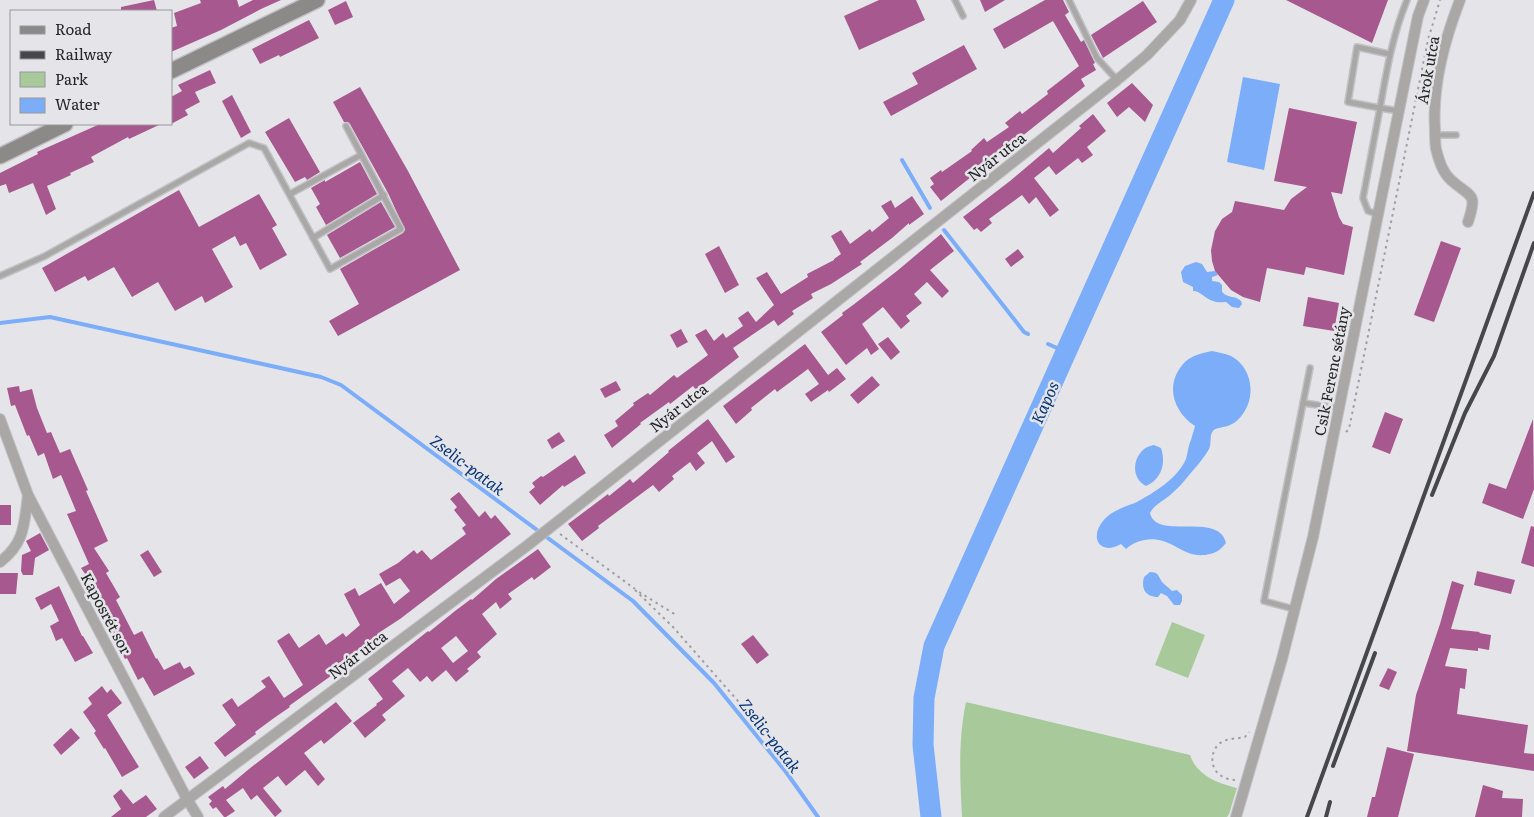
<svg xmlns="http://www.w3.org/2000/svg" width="1534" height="817" font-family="Literata,serif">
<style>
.green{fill:#a8c99a}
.water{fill:#7badf9}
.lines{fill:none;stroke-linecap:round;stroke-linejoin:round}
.stream{stroke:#7badf9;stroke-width:4}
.river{stroke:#7badf9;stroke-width:21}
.building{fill:#a6588f;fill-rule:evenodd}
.lane-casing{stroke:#c2c2c6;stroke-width:8}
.street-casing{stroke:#c2c2c6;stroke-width:12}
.secondary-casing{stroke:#c2c2c6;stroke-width:18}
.path{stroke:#9e9ea1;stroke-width:2;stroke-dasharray:2.5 4;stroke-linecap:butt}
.lane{stroke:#a9a8a7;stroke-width:5}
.street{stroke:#a9a8a7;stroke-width:10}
.secondary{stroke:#8c8a88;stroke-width:15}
.rail{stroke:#464749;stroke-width:4}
.labels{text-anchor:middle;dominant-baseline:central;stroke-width:5;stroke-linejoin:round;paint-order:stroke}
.street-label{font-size:15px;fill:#242526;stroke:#e5e5e9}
.water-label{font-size:16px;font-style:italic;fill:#023374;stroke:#e5e5e9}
</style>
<rect width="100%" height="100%" fill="#e5e5e9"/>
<g class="green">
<polygon points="1172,622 1205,635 1188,678 1155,665"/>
<path d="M 966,702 L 1190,755 C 1197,776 1218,783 1237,788 L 1229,814 L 1227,817 L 962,817 C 960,778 958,740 966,702 Z"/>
</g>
<g class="water">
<polygon points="1243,77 1280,84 1264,170 1227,162"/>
<path d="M 1196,262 L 1202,264 L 1207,272 L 1215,271 L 1218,275 L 1212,277 L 1212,281 L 1219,282 L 1222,285 L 1222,292 C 1229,299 1235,295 1241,301 L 1242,304 L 1239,308 L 1232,307 L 1226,302 C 1222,302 1217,303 1213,301 C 1205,299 1201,291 1193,291 L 1193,287 L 1183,282 L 1181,272 L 1185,266 Z"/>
<path d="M 1212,351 C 1221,353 1230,354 1237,360 C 1253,373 1255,399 1242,415 C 1238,421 1231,426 1223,427 C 1220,428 1215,428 1213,431 C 1209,435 1212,443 1209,449 C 1203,460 1193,470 1185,480 C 1181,485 1175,491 1169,496 C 1163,501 1153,506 1150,513 C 1156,541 1219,511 1226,543 C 1221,549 1218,552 1210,554 C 1189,559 1181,547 1163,541 C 1150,537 1136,540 1126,549 L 1121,544 C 1100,556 1089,538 1103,521 C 1112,510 1125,507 1137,502 C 1155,492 1177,479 1186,459 C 1188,453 1188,446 1191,440 C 1192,435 1194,431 1195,426 C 1172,411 1164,382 1186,361 C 1193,355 1203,353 1212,351 Z"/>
<path d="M 1154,445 L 1161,448 C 1166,463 1162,479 1146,486 C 1132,479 1132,460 1143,450 C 1146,447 1150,446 1154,445 Z"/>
<path d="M 1150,572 C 1159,572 1158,576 1162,582 C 1165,585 1169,588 1172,591 L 1177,590 L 1182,595 L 1182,601 L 1180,605 L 1174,605 L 1167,596 L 1161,593 L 1158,597 C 1145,597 1141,588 1144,577 Z"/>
</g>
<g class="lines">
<g class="stream">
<polyline points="902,160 930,208"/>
<polyline points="944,230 1024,332 1028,334"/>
<polyline points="0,323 50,317 321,377 341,385 633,601 714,683 786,772 818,817"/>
<polyline points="1048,344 1066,352"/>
</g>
<polyline class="river" points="931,817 923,745 924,698 934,646 1224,0"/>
</g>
<g class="building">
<polygon points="154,0 157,11 121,11 121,7"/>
<polygon points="200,0 237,0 239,7 253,0 281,0 261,9 221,30 171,52 171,28 177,26 174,13 201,3"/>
<polygon points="879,0 916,0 925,20 859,50 844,16"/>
<polygon points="980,0 1005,0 985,12"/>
<polygon points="1045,0 1063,0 1069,12 1065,15 1081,42 1084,40 1095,63 1093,64 1096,70 1081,79 1085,86 941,201 930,187 934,184 930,178 941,170 942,172 972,151 971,150 984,138 987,142 1009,127 1005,123 1020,111 1022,114 1048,94 1047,91 1079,66 1053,21 1004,49 993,29"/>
<polygon points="1286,0 1388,0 1372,43"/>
<polygon points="346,1 353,17 335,25 328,10"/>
<polygon points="1143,1 1157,22 1103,58 1091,35"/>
<polygon points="309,20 319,38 280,57 279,55 260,64 252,49"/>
<polygon points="964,45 977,69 891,116 883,102 918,84 912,73"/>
<polygon points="210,70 216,83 195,92 200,102 185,110 188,115 171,124 171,97 182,91 178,85"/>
<polygon points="1132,83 1153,105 1145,122 1129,107 1117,117 1107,103"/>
<polygon points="360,87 408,171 460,270 338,336 329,321 359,304 340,269 403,233 405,230 388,193 350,124 348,122 344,122 333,102"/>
<polygon points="232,95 251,132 241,138 222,101"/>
<polygon points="1289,108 1357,122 1342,194 1331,192 1339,217 1343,224 1353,227 1344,275 1306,267 1304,275 1267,268 1260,302 1243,297 1231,290 1215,271 1212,261 1211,250 1215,231 1222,219 1232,212 1235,201 1284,210 1291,199 1307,187 1274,181"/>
<polygon points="1093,114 1106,131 1087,147 1093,155 1082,163 1078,158 1056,175 1049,166 1034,178 1059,210 1050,217 1036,197 1029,204 1022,195 989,219 992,223 981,232 977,228 974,230 963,217 1010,181 1049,148 1053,153 1081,128 1079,126"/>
<polygon points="289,118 320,172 307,180 305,177 295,182 265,132"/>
<polygon points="100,124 161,124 129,139 128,137 91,157 94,162 70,173 71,175 47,186 56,209 46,215 33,183 9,193 6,184 0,186 0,173 38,154 37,152"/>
<polygon points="360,162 377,194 326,225 316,207 320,204 311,188 325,180 325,182"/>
<polygon points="179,190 199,227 259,194 277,225 272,228 287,255 260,270 246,243 240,246 235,236 212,249 233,287 205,303 202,296 175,311 158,282 132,297 114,267 88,281 85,276 55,292 42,268"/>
<polygon points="912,196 924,214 909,225 909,223 892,238 860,262 862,264 831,284 811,294 813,298 792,311 794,314 778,326 774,320 733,348 739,357 696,390 693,386 670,404 669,402 640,423 641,424 612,448 604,435 618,426 615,421 634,405 633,403 648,393 650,395 674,375 677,378 708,355 695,335 706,329 714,341 723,333 726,338 743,326 738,318 748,311 756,322 774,305 756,278 767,272 781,294 808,277 807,274 834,260 834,259 841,254 831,236 841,230 850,244 870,229 872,232 889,218 881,206 891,200 895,208"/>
<polygon points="381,202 395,227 340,258 327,235"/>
<polygon points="941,234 954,251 930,270 949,291 942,298 927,282 914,294 922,303 906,316 910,321 901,329 883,307 862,324 879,349 871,355 867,348 846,365 821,332 843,315 842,313 853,305 897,271"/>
<polygon points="1441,241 1461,248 1434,322 1414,315"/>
<polygon points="719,246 739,285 725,293 705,254"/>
<polygon points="1018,249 1024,257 1011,267 1005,259"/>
<polygon points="1308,297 1339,303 1334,331 1303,326"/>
<polygon points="681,329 688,342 677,348 670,335"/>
<polygon points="888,337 900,352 891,360 878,344"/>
<polygon points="805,344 828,375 837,368 846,379 829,392 828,390 811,402 805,394 819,384 808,369 777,392 775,389 751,408 752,410 736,424 723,406"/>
<polygon points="872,376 880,385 858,404 850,395"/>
<polygon points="616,381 621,390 605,398 600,389"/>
<polygon points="19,386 20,392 32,389 37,408 47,433 51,432 60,453 70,449 88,490 86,491 108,541 94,548 109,571 106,573 120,597 116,600 134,635 142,631 156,659 157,658 164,670 180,662 184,669 190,666 195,674 154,696 143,677 138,680 127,658 125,659 117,644 118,643 91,593 96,590 81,568 89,564 67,514 76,511 61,475 53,479 44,453 38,456 29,435 27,436 15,405 11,406 7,388"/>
<polygon points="1385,412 1403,419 1390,454 1372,447"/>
<polygon points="708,419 735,457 726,463 712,441 697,453 705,463 696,471 690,462 672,476 674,479 659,492 653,485 598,526 599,528 582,541 568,524 608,494 609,496 630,479 633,483 669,452 668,451"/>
<polygon points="1533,419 1534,489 1523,519 1482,503 1489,483 1506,489"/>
<polygon points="559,432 565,441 552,449 547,440"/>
<polygon points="575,455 586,473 564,487 563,485 540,505 529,492 535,487 532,483 541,476 543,477"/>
<polygon points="459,492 479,517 485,511 491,519 495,515 511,534 400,619 380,632 382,634 340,666 342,668 289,706 290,707 274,718 255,732 256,734 225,757 214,743 236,725 222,705 232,698 238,707 266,687 261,681 269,676 284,698 303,685 277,641 289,633 299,648 319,634 326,645 343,633 346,637 360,625 344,594 355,588 359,596 381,583 394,604 410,591 400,578 386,586 379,574 398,563 414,550 417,554 422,550 431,560 466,534 462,528 466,525 454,510 457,507 450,499"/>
<rect x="0" y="505" width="11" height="20"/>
<polygon points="1531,526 1534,527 1534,567 1521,563"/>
<polygon points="40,533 49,550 35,558 33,575 23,575 21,571 22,555 31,551 26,541"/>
<path d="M 538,549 L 551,567 L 534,580 L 532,577 L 508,594 L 512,599 L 500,609 L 496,602 L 482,614 L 497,634 L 477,652 L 481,657 L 467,669 L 469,671 L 456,682 L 446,670 L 432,682 L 427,676 L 420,682 L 408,668 L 392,681 L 405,696 L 382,715 L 386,720 L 365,738 L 353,723 L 377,705 L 376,704 L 383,699 L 368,679 L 428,631 L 429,632 L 455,611 L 471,599 L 472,600 L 496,579 ZM 456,636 L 468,651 L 453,663 L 441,648 Z"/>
<polygon points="148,550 162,572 154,577 140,555"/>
<polygon points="1477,571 1515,580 1511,594 1474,585"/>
<polygon points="0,573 18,573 16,594 0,594"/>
<polygon points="1452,581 1464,585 1451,629 1480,632 1479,633 1491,635 1489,650 1478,648 1478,651 1450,648 1445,666 1467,669 1465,689 1460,688 1457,714 1528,725 1524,753 1534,754 1534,771 1407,751 1416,695 1440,624"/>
<polygon points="59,586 82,636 83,636 93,653 75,662 62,638 56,641 50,626 59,621 51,604 41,610 35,598"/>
<polygon points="753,635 769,655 757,664 741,644"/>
<polygon points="1388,668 1397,672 1389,690 1379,686"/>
<polygon points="102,686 107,693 111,689 122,703 107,715 139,767 122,777 105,748 104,749 94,733 96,731 83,712 92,704 88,698"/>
<polygon points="336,702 352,721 324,744 321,740 304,753 325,779 318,786 305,770 286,786 278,776 263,788 282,811 275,817 257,795 251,800 243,788 226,800 235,811 226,817 224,817 216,807 213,809 209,804 212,801 208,797 223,786 225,789 249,769"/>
<polygon points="71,728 80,738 61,755 53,745"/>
<polygon points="1387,747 1414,754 1398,817 1367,817 1372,797 1375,797"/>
<polygon points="200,756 209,768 194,779 185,767"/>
<polygon points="1483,785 1503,791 1502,798 1523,799 1522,817 1475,817"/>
<polygon points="121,789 133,804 146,795 157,809 146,817 111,817 121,809 113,796"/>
</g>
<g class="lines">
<g class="lane-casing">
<g id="lane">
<polyline points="955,0 963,16"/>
<polyline points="1069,0 1097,58 1117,80"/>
<path d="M 1389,54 L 1357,47 L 1348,102 L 1380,108 C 1387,69 1392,37 1407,0"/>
<polyline points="1435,135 1456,135"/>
<polyline points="290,194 361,155"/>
<polyline points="1377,214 1368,211 1363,198 1380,108 1399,111"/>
<polyline points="313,238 384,195"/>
<polyline points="0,276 45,256 249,143 264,148 330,269 401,229 346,126"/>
<polyline points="1303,403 1339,408"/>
<polyline points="1294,609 1264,601 1310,368"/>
</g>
</g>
<g class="street-casing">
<g id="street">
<path d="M 1460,0 C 1444,41 1432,86 1435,130 C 1435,137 1435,143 1436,149 C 1439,160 1442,172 1451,180 C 1471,198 1478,192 1468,222"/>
<polyline points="0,419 28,495 187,799 198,817"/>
<path d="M 0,562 C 25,543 24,524 28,495"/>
<polyline points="164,817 528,545 1117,80 1147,55 1180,20 1191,0"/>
<polyline points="1236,817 1282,659 1313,537 1418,16 1424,0"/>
</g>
</g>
<g class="secondary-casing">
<g id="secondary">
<polyline points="171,71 317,0"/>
<polyline points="0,156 65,124"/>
</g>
</g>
<g class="path">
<polyline points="1346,432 1349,429 1428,40 1440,0"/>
<polyline points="560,534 635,589"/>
<polyline points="635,590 673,627 773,741"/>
<polyline points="639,592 676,615"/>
<path d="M 1235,780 C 1230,780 1224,778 1220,775 C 1210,768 1210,752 1219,744 C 1225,738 1237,739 1245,737 L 1249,732"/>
</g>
<use href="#lane" class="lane"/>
<use href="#street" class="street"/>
<use href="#secondary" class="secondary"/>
<g class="rail">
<polyline points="1432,495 1465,413 1494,356 1534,243"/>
<polyline points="1333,766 1375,653"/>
<polyline points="1307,817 1534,193"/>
<polyline points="1326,817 1330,802"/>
</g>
</g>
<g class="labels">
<g class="street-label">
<text transform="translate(1427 70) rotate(-80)">Árok utca</text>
<text transform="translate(996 156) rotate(-38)">Nyár utca</text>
<text transform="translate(1331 371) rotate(-79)">Csik Ferenc sétány</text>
<text transform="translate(678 407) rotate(-38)">Nyár utca</text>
<text transform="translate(107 613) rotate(62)">Kaposrét sor</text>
<text transform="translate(357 654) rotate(-37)">Nyár utca</text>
</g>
<g class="water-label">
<text transform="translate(1044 402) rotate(-66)">Kapos</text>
<text transform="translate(468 464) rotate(37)">Zselic-patak</text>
<text transform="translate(771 735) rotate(52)">Zselic-patak</text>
</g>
</g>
<rect x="10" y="10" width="162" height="115" fill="#e5e5e9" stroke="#98989b"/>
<rect x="20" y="26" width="25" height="8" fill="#8c8a88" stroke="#98989b"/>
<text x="55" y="35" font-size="15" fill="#242526">Road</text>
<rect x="20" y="51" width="25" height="8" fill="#464749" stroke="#98989b"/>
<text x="55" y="60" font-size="15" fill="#242526">Railway</text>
<rect x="20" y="72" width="25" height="15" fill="#a8c99a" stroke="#98989b"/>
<text x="55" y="85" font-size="15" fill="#242526">Park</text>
<rect x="20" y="98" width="25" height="15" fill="#7badf9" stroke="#98989b"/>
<text x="55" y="110" font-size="15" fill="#242526">Water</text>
</svg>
